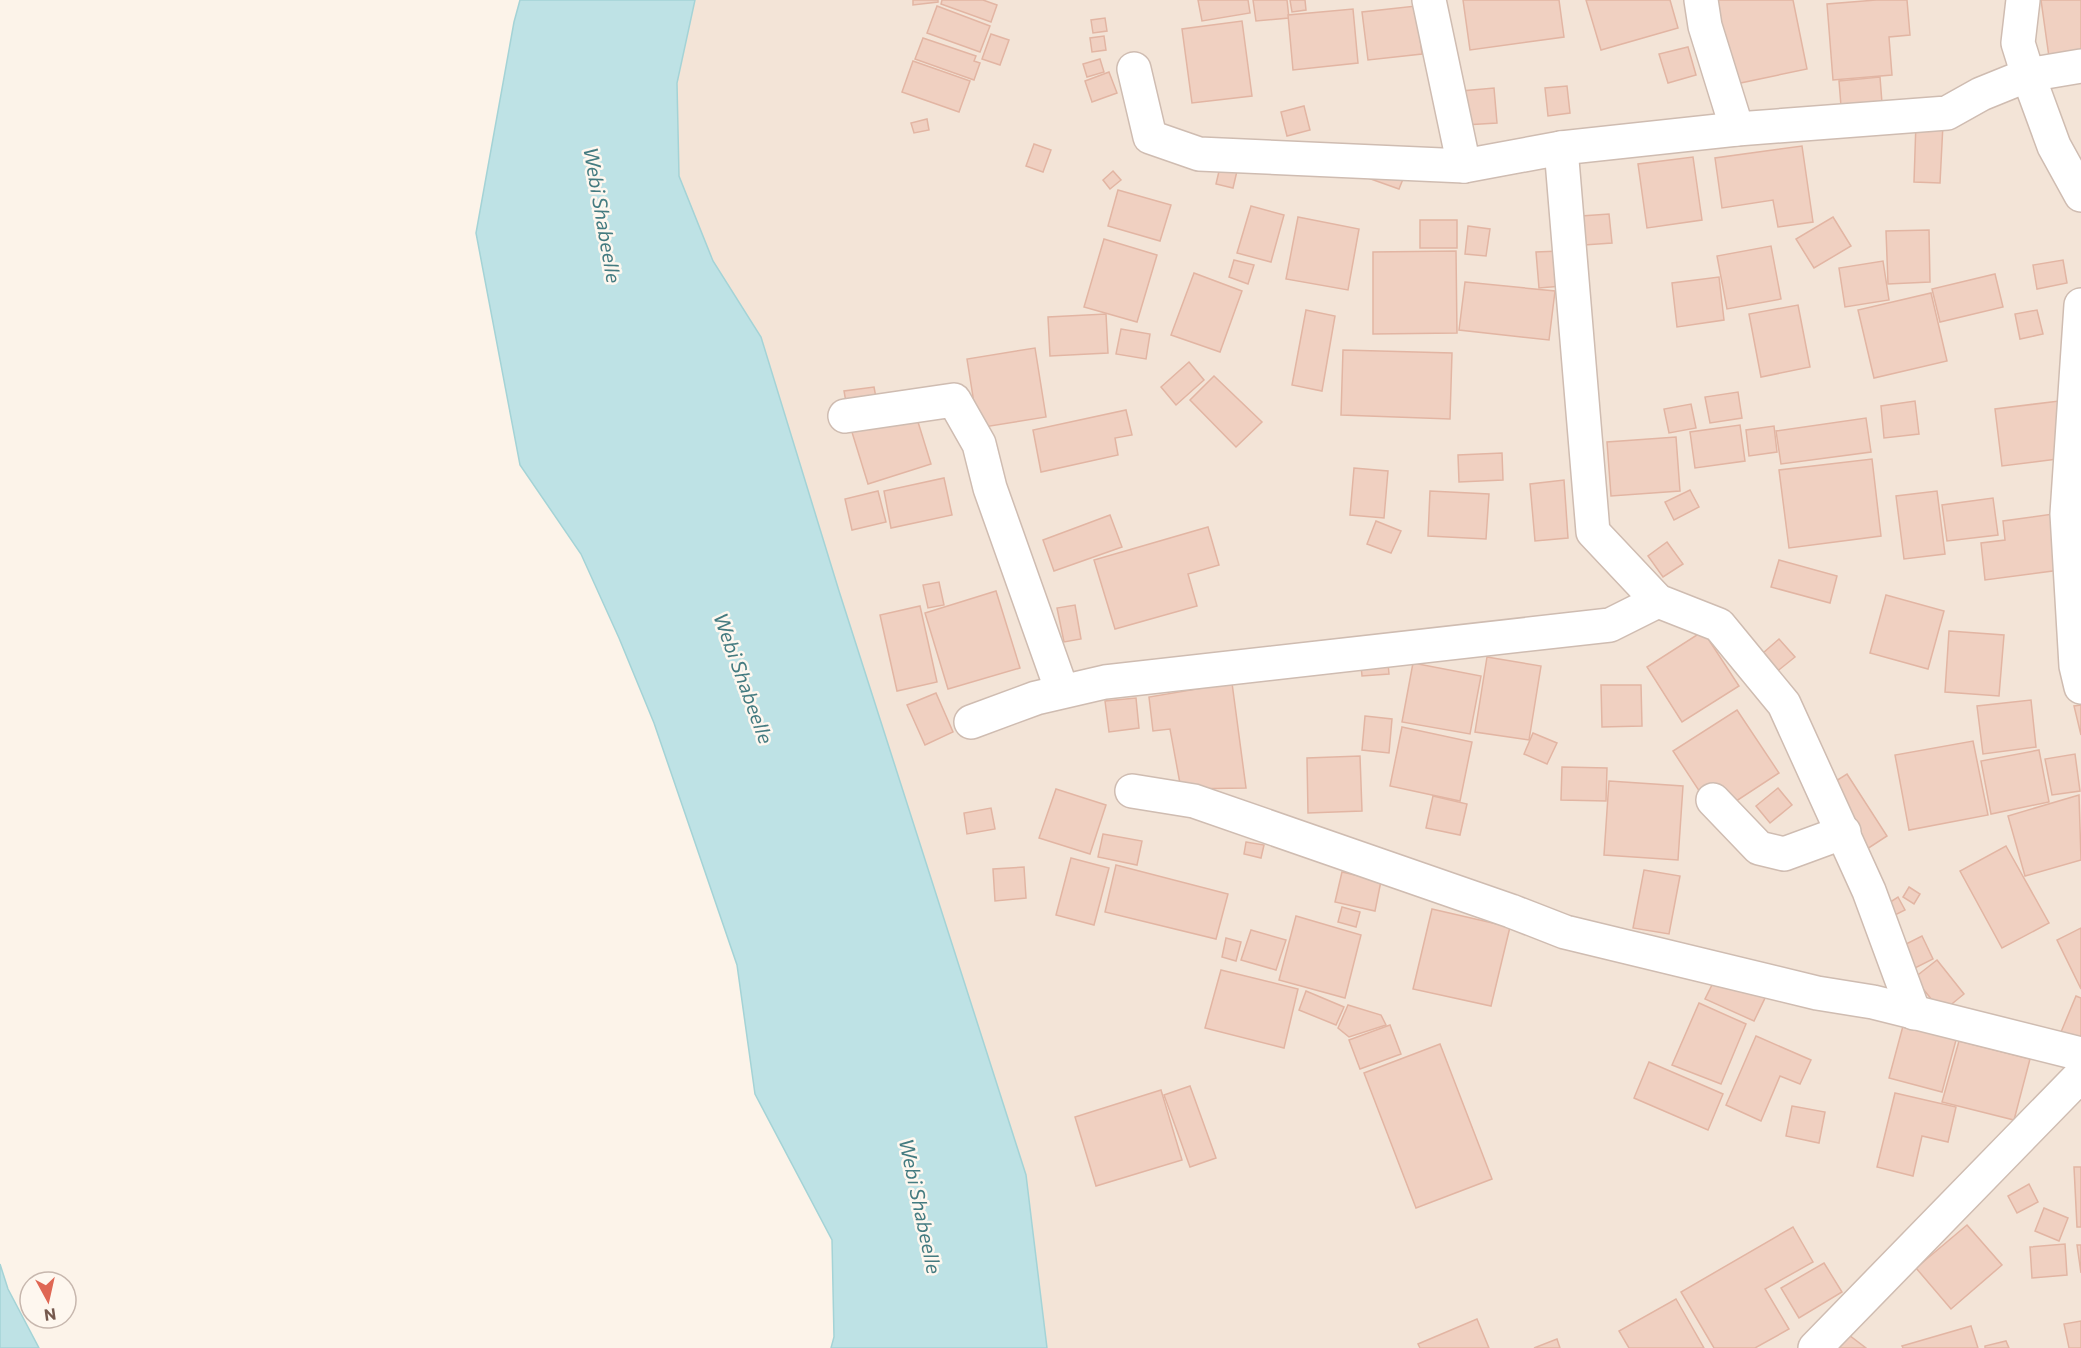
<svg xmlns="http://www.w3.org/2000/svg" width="2081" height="1348" font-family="Commissioner,sans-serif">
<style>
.residential{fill:#f3e4d7}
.water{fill:#bee2e5;stroke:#a4d3d6;stroke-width:1.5}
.building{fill:#f0d0c1;stroke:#e2b5a3;stroke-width:1.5}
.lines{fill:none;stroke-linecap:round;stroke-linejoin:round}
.minor-casing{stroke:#cfbcb1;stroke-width:36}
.minor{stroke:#fff;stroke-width:33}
.labels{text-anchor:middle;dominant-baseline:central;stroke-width:5;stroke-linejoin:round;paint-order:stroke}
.water-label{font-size:20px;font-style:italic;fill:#447b80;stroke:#fef7ef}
</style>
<rect width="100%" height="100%" fill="#fcf3e9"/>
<polygon class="residential" points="695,0 2081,0 2081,1348 1047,1348 1026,1175 839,591 761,337 713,261 679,176 677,83"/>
<g class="water">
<polygon points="520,0 695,0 677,83 679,176 713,261 761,337 839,591 1026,1175 1047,1348 831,1348 834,1337 832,1240 755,1094 737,965 654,723 619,638 581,554 520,465 476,233 514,22"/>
<polygon points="0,1264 8,1289 39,1348 0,1348"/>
</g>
<g class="building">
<polygon points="913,0 938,0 938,2 913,5"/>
<polygon points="942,0 983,0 997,5 991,22 941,4"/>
<polygon points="1198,0 1248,0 1250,13 1202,21"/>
<polygon points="1253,0 1287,0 1289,18 1256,21"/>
<polygon points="1290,0 1305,0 1306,10 1292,12"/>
<polygon points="1463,0 1559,0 1564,37 1470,50"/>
<polygon points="1586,0 1670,0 1678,28 1601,50"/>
<polygon points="1708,0 1793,0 1807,69 1726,86"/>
<polygon points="1876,0 1907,0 1910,35 1889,37 1892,75 1833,80 1827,4"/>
<polygon points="2041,0 2081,0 2081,52 2049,57"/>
<polygon points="937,6 990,26 980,52 927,33"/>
<polygon points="1416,6 1422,54 1368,60 1362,12"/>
<polygon points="1353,9 1358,63 1293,70 1288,15"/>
<polygon points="1105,18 1107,31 1093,33 1091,20"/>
<polygon points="1242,21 1252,96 1192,103 1182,29"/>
<polygon points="991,34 1009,40 1000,65 982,59"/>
<polygon points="1104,36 1106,50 1092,52 1090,38"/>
<polygon points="923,38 976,56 974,61 980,63 974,80 915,59"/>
<polygon points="1688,47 1696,75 1668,83 1659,54"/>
<polygon points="1100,59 1104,72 1087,77 1083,64"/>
<polygon points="913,61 970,81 959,112 902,92"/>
<polygon points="1109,72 1117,93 1092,102 1085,81"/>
<polygon points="1880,77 1882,103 1841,106 1839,81"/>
<polygon points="1567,86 1570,113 1548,116 1545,88"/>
<polygon points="1494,88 1497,123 1465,125 1461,91"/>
<polygon points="1304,106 1310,130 1287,136 1281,112"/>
<polygon points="927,119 929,130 914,133 911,123"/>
<polygon points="1916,122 1943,124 1940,183 1914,182"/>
<polygon points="1034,144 1051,150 1043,172 1026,166"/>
<polygon points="1802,146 1813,222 1778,227 1773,200 1722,208 1715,158"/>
<polygon points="1693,157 1702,220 1647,228 1638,164"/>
<polygon points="1220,167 1237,171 1233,188 1216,184"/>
<polygon points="1113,171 1121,180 1110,189 1103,180"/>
<polygon points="1405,174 1399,189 1368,178"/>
<polygon points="1118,190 1171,205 1160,241 1108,226"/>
<polygon points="1251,206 1284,215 1271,262 1237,253"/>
<polygon points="1609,214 1612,243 1584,245 1581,216"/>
<polygon points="1298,217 1359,229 1348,290 1286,279"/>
<polygon points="1833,217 1851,246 1814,268 1796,239"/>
<rect x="1420" y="220" width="37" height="28"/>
<polygon points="1468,226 1490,229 1486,256 1465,254"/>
<polygon points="1929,230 1930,282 1888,284 1886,231"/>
<polygon points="1104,239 1157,255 1137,322 1084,307"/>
<polygon points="1771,246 1781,299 1727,309 1717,256"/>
<polygon points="1456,251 1457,333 1373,334 1373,252"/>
<polygon points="1560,251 1562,286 1539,288 1536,252"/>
<polygon points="1234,260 1254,265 1248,284 1229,277"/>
<polygon points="2063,260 2067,283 2037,289 2033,265"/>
<polygon points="1883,261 1889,300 1845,307 1839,268"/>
<polygon points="1194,273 1242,291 1220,352 1171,335"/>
<polygon points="1995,274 2003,307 1940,322 1932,289"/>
<polygon points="1719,277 1724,320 1677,327 1672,283"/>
<polygon points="1465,282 1555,291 1549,340 1459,330"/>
<polygon points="1931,293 1947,361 1874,378 1858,310"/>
<polygon points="1798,305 1810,367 1761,377 1749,314"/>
<polygon points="1306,310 1335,316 1322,391 1292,385"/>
<polygon points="2037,310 2043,334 2020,339 2015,314"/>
<polygon points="1106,314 1108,353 1050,356 1048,317"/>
<polygon points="1121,329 1150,334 1146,359 1116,354"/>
<polygon points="1035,348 1046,417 978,428 967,359"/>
<polygon points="1343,350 1452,353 1450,419 1341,415"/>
<polygon points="1189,362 1204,380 1176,405 1161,387"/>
<polygon points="1214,376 1262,422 1236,447 1190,400"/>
<polygon points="874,387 877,403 847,408 844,391"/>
<polygon points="1738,392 1742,418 1710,423 1705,397"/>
<polygon points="1915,401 1919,434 1884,438 1881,406"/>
<polygon points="2059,401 2065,458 2002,466 1995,409"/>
<polygon points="1691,404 1696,428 1669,433 1664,409"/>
<polygon points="914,409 931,464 868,484 851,429"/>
<polygon points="1126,410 1132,435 1115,438 1118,455 1041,472 1033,430"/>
<polygon points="1866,418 1871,452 1781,464 1776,431"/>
<polygon points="1740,425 1745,461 1695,468 1690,432"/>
<polygon points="1774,426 1777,452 1749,456 1746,430"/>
<polygon points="1676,437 1680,491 1611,496 1607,442"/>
<polygon points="1502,453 1503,480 1459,482 1458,455"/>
<polygon points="1872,459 1881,536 1789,548 1779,470"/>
<polygon points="1354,468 1388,471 1384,518 1350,515"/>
<polygon points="944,478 952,515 891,528 884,491"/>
<polygon points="1564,480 1568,538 1535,541 1530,484"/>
<polygon points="1690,490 1699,507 1674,520 1665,502"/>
<polygon points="878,491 886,522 852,530 845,499"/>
<polygon points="1430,491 1489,494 1486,539 1428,536"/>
<polygon points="1937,491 1945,554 1904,559 1896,496"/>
<polygon points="1993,498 1998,535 1947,541 1942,505"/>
<polygon points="2053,514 2060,570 1985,580 1981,543 2005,540 2003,521"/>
<polygon points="1110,515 1122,547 1054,571 1043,540"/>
<polygon points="1376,521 1401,531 1391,553 1367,544"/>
<polygon points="1208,527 1219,565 1188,574 1197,606 1115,629 1094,560"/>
<polygon points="1667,542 1683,564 1663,577 1648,556"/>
<polygon points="1779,560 1837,576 1830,603 1771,587"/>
<polygon points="939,582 944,605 928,608 923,585"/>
<polygon points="996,591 1020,668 948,689 925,613"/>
<polygon points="1886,595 1944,611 1928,669 1870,653"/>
<polygon points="1075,605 1081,639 1064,642 1057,608"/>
<polygon points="920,606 937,682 897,691 880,615"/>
<polygon points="1703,631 1739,686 1682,722 1647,667"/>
<polygon points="1949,631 2004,635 1999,696 1945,692"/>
<polygon points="1779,639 1795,657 1770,677 1755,660"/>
<polygon points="1387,652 1389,674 1362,676 1360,654"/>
<polygon points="1487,657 1541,666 1529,740 1475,732"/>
<polygon points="1413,663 1481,676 1470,734 1402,722"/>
<polygon points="1232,683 1246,788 1181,789 1170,729 1153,731 1149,697"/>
<polygon points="1601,685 1641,685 1642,726 1602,727"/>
<polygon points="936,693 953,732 925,745 907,705"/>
<polygon points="1136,698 1139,728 1109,732 1105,701"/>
<polygon points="2031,700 2036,747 1983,754 1977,706"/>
<polygon points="2081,705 2081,735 2074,706"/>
<polygon points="1737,710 1779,773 1715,815 1673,751"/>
<polygon points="1365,716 1392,719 1389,753 1362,750"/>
<polygon points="1402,727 1472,742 1460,801 1390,786"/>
<polygon points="1533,733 1557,743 1547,764 1524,754"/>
<polygon points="1973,741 1988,815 1909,830 1895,755"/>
<polygon points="2039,750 2049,802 1991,814 1981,761"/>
<polygon points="2075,754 2080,791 2052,795 2045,759"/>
<polygon points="1360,756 1362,811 1308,813 1307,758"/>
<polygon points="1562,767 1607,768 1606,801 1561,800"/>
<polygon points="1847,774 1887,836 1861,853 1820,791"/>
<polygon points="1609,781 1683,786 1678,860 1604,855"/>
<polygon points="1778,788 1792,805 1770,823 1756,806"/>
<polygon points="1056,789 1106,805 1090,854 1039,838"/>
<polygon points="2079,795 2081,860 2025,876 2008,816"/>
<polygon points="1433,796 1467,804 1460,835 1426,828"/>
<polygon points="991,808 995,829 967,834 964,813"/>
<polygon points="1103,834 1142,841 1137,865 1098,857"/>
<polygon points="1246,842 1264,845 1261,858 1244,854"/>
<polygon points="2006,846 2049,923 2002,948 1960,871"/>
<polygon points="1071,858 1109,868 1094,925 1056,915"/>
<polygon points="1116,865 1228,894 1216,939 1105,912"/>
<polygon points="1024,867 1026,898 995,901 993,869"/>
<polygon points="1644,870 1680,876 1669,934 1633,928"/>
<polygon points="1342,872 1381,881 1375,911 1335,902"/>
<polygon points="1909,887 1920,894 1914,904 1903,897"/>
<polygon points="1898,897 1905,910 1891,917 1884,906"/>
<polygon points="1342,907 1360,912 1356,927 1338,922"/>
<polygon points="1432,909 1510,927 1491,1006 1413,989"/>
<polygon points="1296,916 1361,935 1345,998 1279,980"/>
<polygon points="2081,928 2081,989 2057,940"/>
<polygon points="1251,930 1286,940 1276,970 1241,960"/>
<polygon points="1922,936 1933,959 1911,970 1900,947"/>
<polygon points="1226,938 1241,942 1236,961 1222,957"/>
<polygon points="1937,960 1964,994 1942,1012 1914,978"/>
<polygon points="1221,970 1298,989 1284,1048 1205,1028"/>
<polygon points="1718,973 1766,996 1754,1021 1705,999"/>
<polygon points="1306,991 1344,1007 1336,1025 1299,1010"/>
<polygon points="2076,996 2081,998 2081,1040 2061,1032"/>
<polygon points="1699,1003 1746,1024 1721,1084 1672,1065"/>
<polygon points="1348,1005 1381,1015 1386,1025 1349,1037 1338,1028"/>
<polygon points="1390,1025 1401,1054 1360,1069 1349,1040"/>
<polygon points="1903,1026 1956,1040 1942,1092 1889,1078"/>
<polygon points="1756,1036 1811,1060 1800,1084 1780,1076 1761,1121 1726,1105"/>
<polygon points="1959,1041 2030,1059 2014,1120 1942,1102"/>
<polygon points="1440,1044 1492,1179 1416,1208 1364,1073"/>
<polygon points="1649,1062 1723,1094 1708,1130 1634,1098"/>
<polygon points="1190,1086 1216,1158 1190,1167 1164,1095"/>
<polygon points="1161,1090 1182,1160 1096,1186 1075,1117"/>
<polygon points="1895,1093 1956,1107 1948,1142 1922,1136 1913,1176 1877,1167"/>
<polygon points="1792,1106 1825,1112 1819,1143 1786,1136"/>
<polygon points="2074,1167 2081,1167 2081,1227 2077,1227"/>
<polygon points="2029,1184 2038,1202 2017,1213 2008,1196"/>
<polygon points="2044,1208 2068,1218 2059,1241 2035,1231"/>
<polygon points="1967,1225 2002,1265 1951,1309 1916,1268"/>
<polygon points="1793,1227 1813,1262 1765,1289 1789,1329 1755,1348 1714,1348 1681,1292"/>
<polygon points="2065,1244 2067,1275 2032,1278 2030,1247"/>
<polygon points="2077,1245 2081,1245 2081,1273"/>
<polygon points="1824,1263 1842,1292 1799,1318 1781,1288"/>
<polygon points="1676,1299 1704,1348 1629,1348 1619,1331"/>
<polygon points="1477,1319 1489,1348 1420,1348 1418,1344"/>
<polygon points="2081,1321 2081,1348 2069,1348 2064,1324"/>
<polygon points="1971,1326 1978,1348 1903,1348 1902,1346"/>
<polygon points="1845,1332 1866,1348 1832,1348"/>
<polygon points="1557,1339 1560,1348 1534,1348"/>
<polygon points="2006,1341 2009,1348 1985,1348 1985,1346"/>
</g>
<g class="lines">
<g class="minor-casing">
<g id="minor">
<polyline points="1429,0 1464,166"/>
<polyline points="1701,0 1705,26 1737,129"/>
<polyline points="2023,0 2018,43 2028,75 2054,146 2081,195"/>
<polyline points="1134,69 1150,137 1199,154 1464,166 1561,148 1737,129 1947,113 1981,94 2028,75 2081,66"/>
<polyline points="1561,148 1593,532 1658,601 1719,625 1784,704 1869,891 1914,1013"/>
<polyline points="2081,305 2067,514 2076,666 2081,687"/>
<polyline points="845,416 954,400 979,444 990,488 1062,691"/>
<polyline points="971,722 1036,698 1105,682 1610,625 1658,601"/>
<polyline points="1132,791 1194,801 1511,911 1565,932 1817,993 1873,1002 2081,1054"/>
<polyline points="1713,800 1759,848 1784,854 1844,832"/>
<polyline points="1815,1348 2081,1075"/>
</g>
</g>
<use href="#minor" class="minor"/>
</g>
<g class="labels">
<g class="water-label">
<text transform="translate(603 215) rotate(80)">Webi Shabeelle</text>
<text transform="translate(744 678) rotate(70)">Webi Shabeelle</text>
<text transform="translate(921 1206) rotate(78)">Webi Shabeelle</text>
</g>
</g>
<g transform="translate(48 1300) rotate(172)"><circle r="28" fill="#fef7ef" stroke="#c7b7ae" stroke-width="1.5"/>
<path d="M0-4.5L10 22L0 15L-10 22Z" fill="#df6754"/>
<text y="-9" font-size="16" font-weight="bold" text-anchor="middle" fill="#75584d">N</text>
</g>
</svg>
